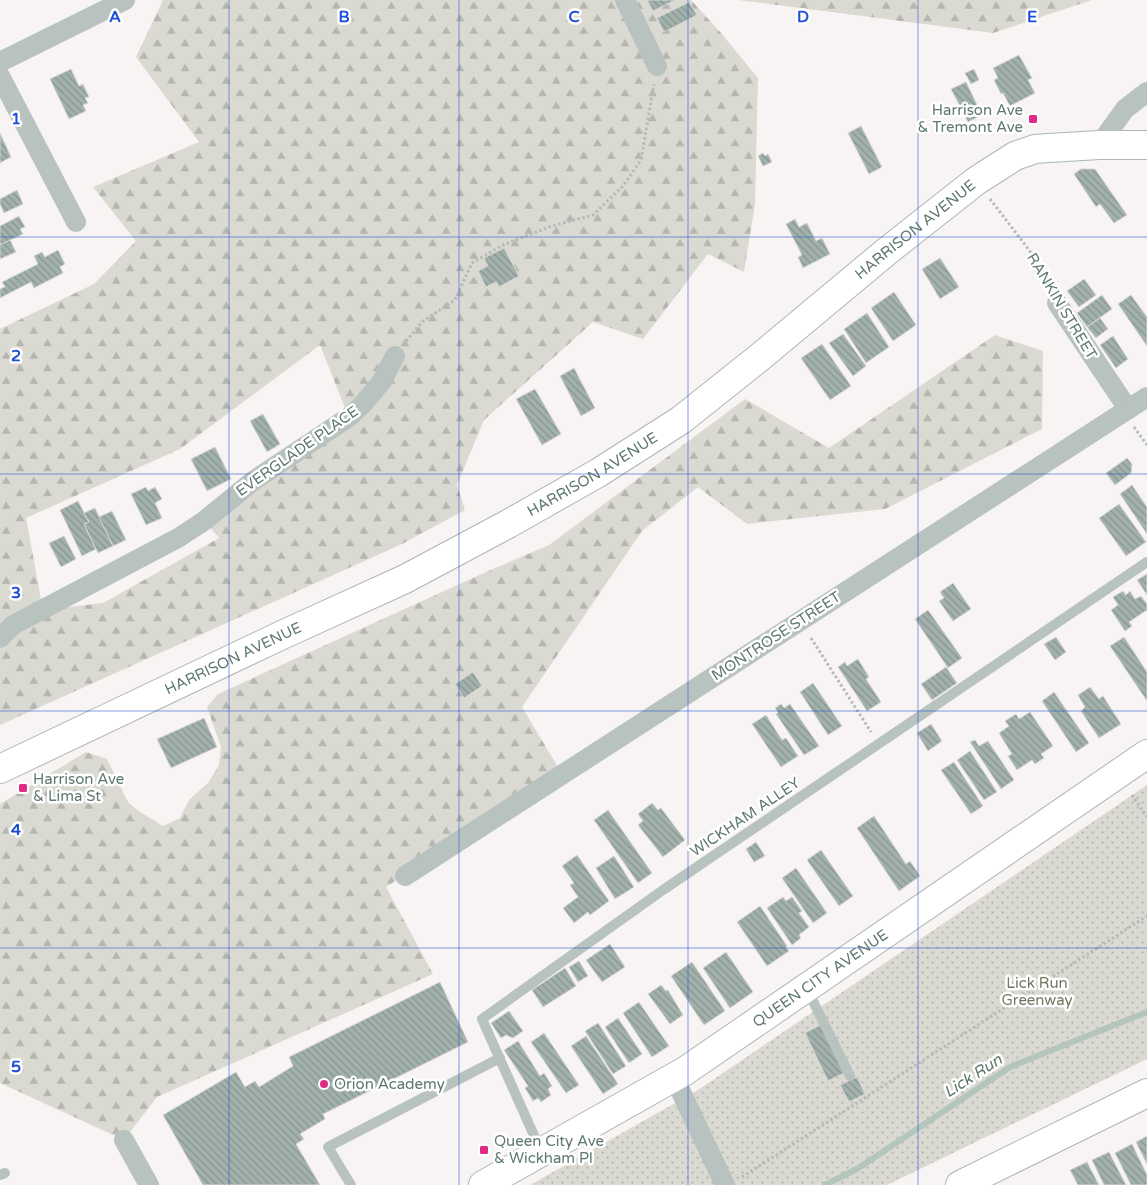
<svg xmlns="http://www.w3.org/2000/svg" width="1147" height="1185" font-family="'Varela Round',sans-serif">
<style>
.forest{fill:url(#forest-firs);fill-rule:evenodd}
.park{fill:url(#park-dots)}
.lines{fill:none;stroke-linecap:round;stroke-linejoin:round}
.stream{stroke:#b4c5bd;stroke-width:6}
.building{fill:url(#building-back-hatch);stroke:#d8d6d6}
.secondary-casing{stroke:#abb7b3;stroke-width:30}
.path{stroke:#b4bbb9;stroke-width:3;stroke-dasharray:2.5 2.5;stroke-linecap:butt}
.service{stroke:#b8c2bf;stroke-width:10}
.minor{stroke:#b8c2bf;stroke-width:20}
.secondary{stroke:#fff;stroke-width:28}
.grid{fill:none;stroke:#1d4ed8;stroke-width:1;stroke-opacity:0.55}
.poi-dot{fill:#e02a85;stroke:#fff;stroke-width:2}
.labels{text-anchor:middle;dominant-baseline:central;stroke-width:5;stroke-linejoin:round;paint-order:stroke}
.poi-label{font-size:15px;fill:#5e7870;stroke:#fff;text-anchor:start}
.street-label{font-size:15px;fill:#5e7870;stroke:#fff}
.park-label{font-size:15px;fill:#757661;stroke:#fff}
.water-label{font-size:16px;font-style:italic;fill:#5d796c;stroke:#fff}
.grid-label{font-size:16px;text-anchor:middle;font-weight:bold;fill:#1d4ed8;stroke:#fff;stroke-width:5;stroke-linejoin:round;paint-order:stroke}
</style>
<defs>
<pattern id="forest-firs" width="22" height="20" patternUnits="userSpaceOnUse" patternTransform="scale(1.25)"><rect width="22" height="20" fill="#dbdad2"/><path d="M5 1l3.5 6h-7zM16 11l3.5 6h-7z" fill="#b5b6af"/></pattern>
<pattern id="park-dots" width="8" height="8" patternUnits="userSpaceOnUse" patternTransform="scale(1.25)"><rect width="8" height="8" fill="#dbdad2"/><path d="M2 2h.1M6 6h.1" fill="none" stroke="#b5b6af" stroke-width="1.8" stroke-linecap="round"/></pattern>
<pattern id="building-back-hatch" width="6" height="6" patternUnits="userSpaceOnUse" patternTransform="scale(1.25)"><rect width="6" height="6" fill="#a2b1ac"/><path d="M-1 5l2 2M0 0l6 6M5-1l2 2" fill="none" stroke="#879590"/></pattern>
</defs>
<rect width="100%" height="100%" fill="#f7f4f3"/>
<g class="forest">
<path d="M 163,0 L 691,0 L 721,33 L 758,78 L 755,204 L 744,272 L 708,254 L 643,339 L 593,322 L 484,420 L 457,485 L 465,510 L 402,544 L 0,725 L 0,329 L 94,284 L 136,241 L 93,187 L 199,142 L 136,57 ZM 320,345 L 349,418 L 204,521 L 219,538 L 103,603 L 43,610 L 26,518 L 180,449 Z"/>
<polygon points="738,0 1092,0 993,33"/>
<polygon points="995,335 1043,351 1042,429 885,509 747,524 698,487 642,531 522,707 562,774 386,887 433,974 157,1097 124,1140 0,1083 0,804 86,752 107,759 128,802 140,812 163,826 180,818 189,800 208,783 219,765 221,747 207,707 218,694 486,572 549,545 745,399 829,448"/>
</g>
<polygon class="park" points="1147,785 1147,1059 887,1185 530,1185 698,1090"/>
<g class="lines">
<polyline class="stream" points="825,1185 857,1169 1010,1067 1147,1012"/>
</g>
<g class="building">
<polygon points="647,0 675,0 653,11"/>
<polygon points="689,2 697,15 664,32 657,18"/>
<polygon points="1019,55 1032,78 1028,80 1035,93 1010,106 1003,93 1001,94 994,80 998,78 993,68"/>
<polygon points="71,69 79,86 83,84 89,97 85,98 88,103 83,105 86,111 69,119 50,79"/>
<polygon points="974,69 979,80 971,84 965,73"/>
<polygon points="966,82 982,115 968,122 951,89"/>
<polygon points="861,126 882,167 869,174 848,133"/>
<polygon points="0,133 11,157 0,163"/>
<polygon points="763,153 765,156 768,154 772,162 763,166 758,156"/>
<polygon points="1081,169 1095,169 1127,215 1114,223 1100,204 1096,207 1074,174"/>
<polygon points="17,190 23,204 4,213 0,204 0,199"/>
<polygon points="19,216 25,227 20,229 23,234 0,245 0,226"/>
<polygon points="795,219 799,227 807,223 816,241 822,238 830,254 803,268 798,257 802,255 786,224"/>
<polygon points="10,240 16,252 0,259 0,245"/>
<polygon points="504,248 519,276 499,287 496,282 486,287 478,271 488,266 484,258"/>
<polygon points="58,250 65,264 60,267 63,273 34,288 31,282 0,298 0,289 5,287 2,282 38,264 34,256 42,252 45,257"/>
<polygon points="940,258 959,287 940,299 922,269"/>
<polygon points="1084,279 1096,295 1079,307 1067,291"/>
<polygon points="894,292 916,325 893,341 871,308"/>
<polygon points="1102,295 1112,309 1087,327 1077,313"/>
<polygon points="1131,295 1147,317 1147,346 1118,304"/>
<polygon points="867,313 889,347 866,363 844,329"/>
<polygon points="1100,318 1108,329 1096,338 1087,327"/>
<polygon points="843,334 866,366 853,376 829,343"/>
<polygon points="1113,336 1128,359 1116,368 1100,345"/>
<polygon points="822,344 851,386 830,400 801,358"/>
<polygon points="574,368 595,408 581,416 560,376"/>
<polygon points="535,389 561,434 542,445 516,399"/>
<polygon points="263,414 280,444 267,452 250,421"/>
<polygon points="215,447 231,479 207,491 191,459"/>
<polygon points="1127,458 1132,464 1131,473 1115,485 1106,473"/>
<polygon points="1132,485 1147,507 1147,534 1120,494"/>
<polygon points="146,487 148,491 155,487 162,499 155,503 162,518 146,525 131,494"/>
<polygon points="78,501 89,522 84,524 96,549 82,556 60,510"/>
<polygon points="1119,504 1146,542 1126,556 1099,518"/>
<polygon points="95,508 113,546 98,553 84,524 89,522 84,513"/>
<polygon points="112,511 126,540 113,546 99,517"/>
<polygon points="64,536 76,559 61,567 49,543"/>
<polygon points="1147,574 1147,595 1137,580"/>
<polygon points="953,583 971,609 953,621 939,601 944,598 940,592"/>
<polygon points="1123,591 1126,595 1130,591 1135,599 1141,596 1147,604 1147,610 1129,622 1132,626 1125,631 1111,610 1118,605 1113,597"/>
<polygon points="928,610 962,658 948,668 915,619"/>
<polygon points="1056,637 1066,652 1055,660 1044,644"/>
<polygon points="1124,637 1147,672 1147,701 1110,646"/>
<polygon points="858,659 869,677 866,679 881,702 867,711 838,667 845,662 847,666"/>
<polygon points="946,667 957,683 932,700 921,684"/>
<polygon points="473,672 482,686 464,698 455,684"/>
<polygon points="813,683 842,726 828,735 800,692"/>
<polygon points="1090,687 1099,699 1103,696 1121,724 1099,738 1081,711 1085,707 1078,695"/>
<polygon points="1054,692 1089,743 1076,752 1042,701"/>
<polygon points="781,704 784,708 790,704 819,746 804,755 776,714 778,712 775,708"/>
<polygon points="1030,712 1053,746 1041,754 1044,758 1035,764 1032,760 1017,770 1008,756 1012,754 999,733 1009,726 1005,721 1016,714 1019,719"/>
<polygon points="766,715 782,740 786,738 798,756 781,767 752,724"/>
<polygon points="204,718 217,747 171,768 157,739"/>
<polygon points="931,724 942,741 928,751 917,733"/>
<polygon points="975,740 979,746 988,741 1014,780 1001,789 970,742"/>
<polygon points="970,751 997,792 984,800 957,760"/>
<polygon points="954,762 983,806 971,814 941,770"/>
<polygon points="652,803 658,810 661,808 685,840 663,857 638,825 643,821 638,814"/>
<polygon points="608,810 652,873 638,883 594,820"/>
<polygon points="874,816 906,864 910,861 920,876 899,891 857,828"/>
<polygon points="756,842 765,856 754,862 746,849"/>
<polygon points="821,850 853,896 839,906 807,860"/>
<polygon points="577,855 609,901 590,915 588,912 574,923 563,908 578,897 570,885 574,883 562,866"/>
<polygon points="614,856 634,887 615,899 596,868"/>
<polygon points="796,868 827,913 813,923 782,878"/>
<polygon points="783,897 786,901 792,897 802,911 799,913 809,927 799,935 801,938 792,945 767,908"/>
<polygon points="760,906 787,946 786,947 789,951 767,966 737,922"/>
<polygon points="610,944 625,967 602,982 586,960"/>
<polygon points="726,952 753,992 730,1008 703,968"/>
<polygon points="579,961 588,976 578,982 569,967"/>
<polygon points="692,962 725,1011 704,1025 671,976"/>
<polygon points="565,968 576,986 543,1007 532,990"/>
<polygon points="440,982 468,1042 323,1114 325,1119 300,1134 304,1139 296,1144 320,1185 203,1185 163,1115 236,1072 245,1087 255,1081 259,1087 293,1066 289,1057"/>
<polygon points="661,985 666,991 668,990 683,1015 670,1024 648,994"/>
<polygon points="639,1002 669,1046 652,1057 623,1013"/>
<polygon points="509,1011 523,1031 513,1038 506,1035 501,1038 491,1023"/>
<polygon points="618,1018 642,1054 629,1063 605,1027"/>
<polygon points="598,1023 626,1066 613,1074 585,1031"/>
<polygon points="820,1025 844,1073 828,1081 805,1033"/>
<polygon points="544,1033 579,1085 566,1093 531,1042"/>
<polygon points="586,1036 618,1084 603,1094 571,1046"/>
<polygon points="518,1041 540,1076 544,1073 552,1086 548,1089 551,1095 541,1102 538,1098 533,1101 525,1088 528,1086 504,1050"/>
<polygon points="857,1077 865,1094 849,1102 840,1085"/>
<polygon points="1147,1136 1147,1164 1136,1142"/>
<polygon points="1132,1144 1147,1175 1147,1185 1131,1185 1115,1153"/>
<polygon points="1109,1152 1126,1185 1104,1185 1092,1160"/>
<polygon points="1087,1162 1099,1185 1078,1185 1070,1170"/>
</g>
<g class="lines">
<g class="secondary-casing">
<g id="secondary">
<path id="s1" d="M 0,769 L 282,635 L 405,579 L 508,524 L 598,473 L 681,420 L 760,357 L 886,252 L 976,181 L 1015,156 L 1035,149 L 1049,148 L 1099,145 L 1147,145"/>
<path id="s2" d="M 483,1185 L 685,1071 L 1147,754"/>
<polyline points="960,1185 1147,1093"/>
</g>
</g>
<g class="path">
<polyline points="990,199 1042,267 1050,286"/>
<polyline points="406,341 423,321 455,300 472,263 503,245 552,226 593,215 623,186 641,160 654,84"/>
<polyline points="1134,427 1147,445"/>
<polyline points="811,638 871,732"/>
<polyline points="1132,795 1147,817"/>
<polyline points="742,1177 1147,916"/>
</g>
<g class="service">
<polyline points="807,989 850,1076"/>
<polyline points="541,1151 482,1019 663,890 1147,562"/>
<polyline points="0,1175 5,1173"/>
<polyline points="351,1185 328,1147 500,1058"/>
</g>
<g class="minor">
<polyline points="625,0 657,66"/>
<polyline points="0,62 125,0"/>
<polyline points="0,76 76,222"/>
<polyline points="1099,145 1125,109 1147,92"/>
<polyline points="1057,303 1128,409"/>
<polyline points="0,638 13,625 178,538 204,521 253,481 349,417 363,404 382,381 395,356"/>
<polyline points="405,876 1147,397"/>
<polyline points="674,1077 725,1185"/>
<polyline points="124,1140 149,1185"/>
</g>
<use href="#secondary" class="secondary"/>
</g>
<path class="grid" d="M 229,0 L 229,1185M 459,0 L 459,1185M 688,0 L 688,1185M 918,0 L 918,1185M 0,237 L 1147,237M 0,474 L 1147,474M 0,711 L 1147,711M 0,948 L 1147,948"/>
<g class="poi-dot">
<rect x="1028" y="114" width="10" height="10" rx="2.5"/>
<rect x="18" y="783" width="10" height="10" rx="2.5"/>
<circle cx="324" cy="1084" r="5"/>
<rect x="479" y="1145" width="10" height="10" rx="2.5"/>
</g>
<g class="labels">
<g class="poi-label">
<text x="1023" y="110" text-anchor="end">Harrison Ave<tspan x="1023" dy="17">&amp; Tremont Ave</tspan></text>
<text x="33" y="779">Harrison Ave<tspan x="33" dy="17">&amp; Lima St</tspan></text>
<text x="334" y="1084">Orion Academy</text>
<text x="494" y="1141">Queen City Ave<tspan x="494" dy="17">&amp; Wickham Pl</tspan></text>
</g>
<g class="street-label">
<text stroke="none"><textPath href="#s1" startOffset="1068">HARRISON AVENUE</textPath></text>
<text transform="translate(1062 306) rotate(59)">RANKIN STREET</text>
<text transform="translate(297 451) rotate(-35)">EVERGLADE PLACE</text>
<text stroke="none"><textPath href="#s1" startOffset="662">HARRISON AVENUE</textPath></text>
<text transform="translate(776 636) rotate(-33)">MONTROSE STREET</text>
<text stroke="none"><textPath href="#s1" startOffset="258">HARRISON AVENUE</textPath></text>
<text transform="translate(745 817) rotate(-34)">WICKHAM ALLEY</text>
<text stroke="none"><textPath href="#s2" startOffset="396">QUEEN CITY AVENUE</textPath></text>
</g>
<g class="park-label">
<text x="1037" y="983">Lick Run<tspan x="1037" dy="17">Greenway</tspan></text>
</g>
<g class="water-label">
<text transform="translate(973 1076) rotate(-33)">Lick Run</text>
</g>
</g>
<g class="grid-label">
<text x="115" y="22">A</text>
<text x="344" y="22">B</text>
<text x="574" y="22">C</text>
<text x="803" y="22">D</text>
<text x="1032" y="22">E</text>
<text x="16" y="124">1</text>
<text x="16" y="361">2</text>
<text x="16" y="598">3</text>
<text x="16" y="835">4</text>
<text x="16" y="1072">5</text>
</g>
</svg>
